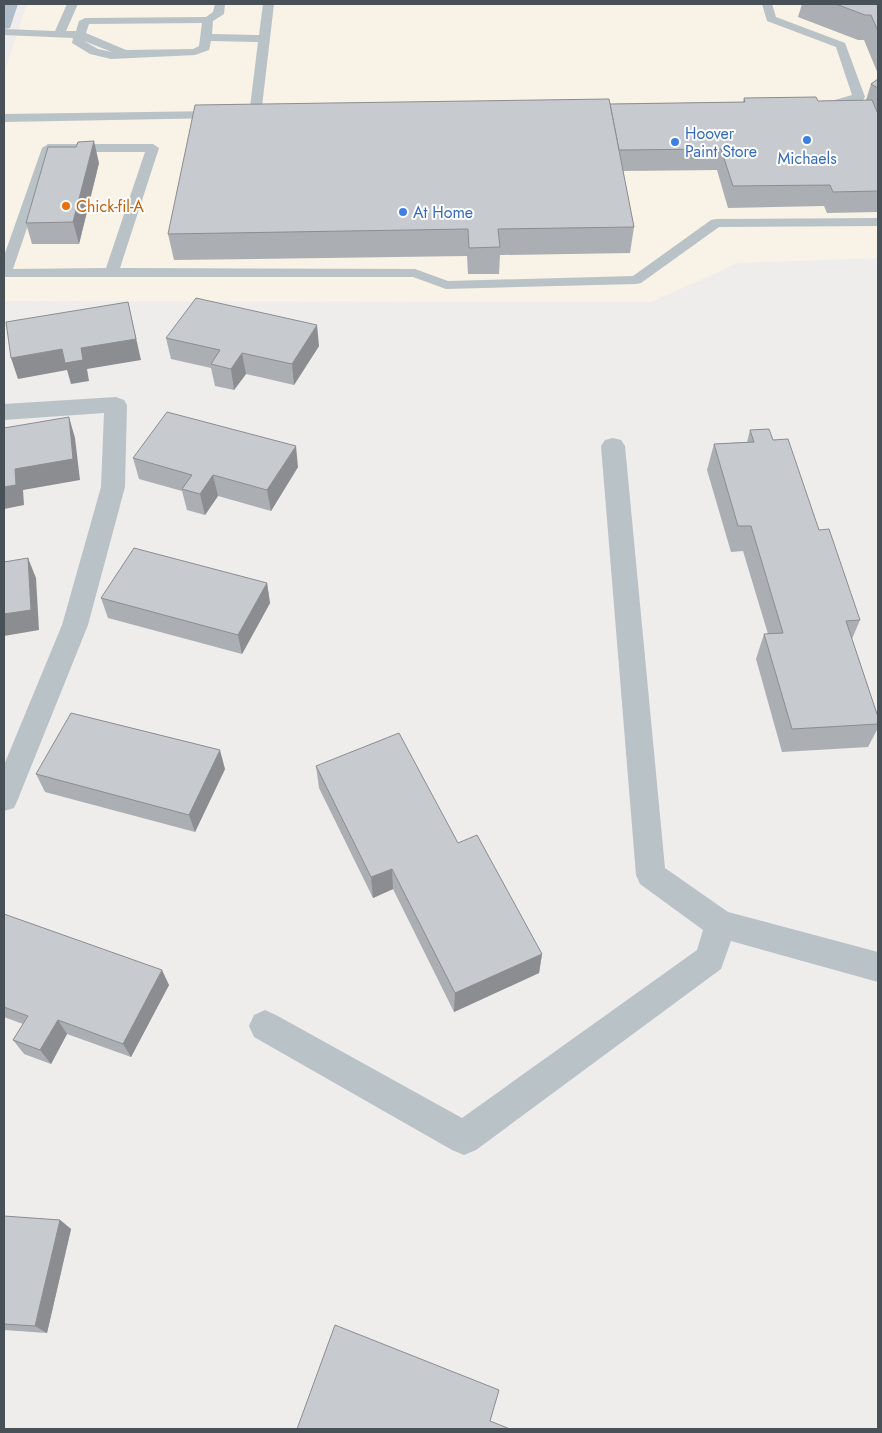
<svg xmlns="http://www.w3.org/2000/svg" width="882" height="1433" font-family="Jost,sans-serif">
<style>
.commercial{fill:#f9f2e6}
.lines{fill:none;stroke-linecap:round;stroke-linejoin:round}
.lane{fill:#b9c2c7;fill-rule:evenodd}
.street{fill:#b9c2c7;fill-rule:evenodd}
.primary{fill:#aebdc9;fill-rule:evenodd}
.wall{fill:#abaeb2}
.shaded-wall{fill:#8b8d91}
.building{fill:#c7cacf;stroke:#8b8d91}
.shop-dot{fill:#3f7fe0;stroke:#fff;stroke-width:2}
.food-dot{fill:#e8710a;stroke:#fff;stroke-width:2}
.labels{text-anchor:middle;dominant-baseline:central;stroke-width:4;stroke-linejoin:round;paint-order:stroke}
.far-shop-label{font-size:16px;fill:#366cbe;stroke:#fff;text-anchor:start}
.far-food-label{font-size:16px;fill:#c56008;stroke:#fff;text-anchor:start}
</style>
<rect width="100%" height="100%" fill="#efecec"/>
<polygon class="commercial" points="27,4 878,4 878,258 738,263 651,302 4,301 4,74"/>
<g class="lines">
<g class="lane">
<path d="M 67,4 L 78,4 L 66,31 L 76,31 L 79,21 L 85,18 L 206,17 L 213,12 L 215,4 L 225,4 L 224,14 L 213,21 L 212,34 L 259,35 L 263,4 L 274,4 L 261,115 L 255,119 L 249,115 L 258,42 L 211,41 L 209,50 L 195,55 L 111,59 L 90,54 L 72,43 L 73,38 L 4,35 L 4,29 L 55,31 ZM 202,23 L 199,46 L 193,49 L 126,50 L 86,33 L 89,24 ZM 84,41 L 112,52 L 98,49 Z"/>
<polygon points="762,4 772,4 776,17 845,43 865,97 863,100 833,110 821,110 819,107 821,104 852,95 836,47 767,21"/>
<polygon points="217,111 221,112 223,115 221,118 4,122 4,114"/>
<path d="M 48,144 L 153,144 L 159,148 L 120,268 L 415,269 L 448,281 L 633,276 L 711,220 L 716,219 L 878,218 L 878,226 L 719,227 L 641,283 L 636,284 L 446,289 L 413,277 L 4,277 L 4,256 L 42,148 ZM 53,152 L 145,152 L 106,268 L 13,269 Z"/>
</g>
<g class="street">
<polygon points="116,397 124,400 127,405 125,487 88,625 18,799 14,808 4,811 4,765 62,625 101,487 104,413 4,420 4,404"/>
<polygon points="613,438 621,440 625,446 665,868 728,912 878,952 878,982 731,941 721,969 476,1150 464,1155 452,1150 254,1037 249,1026 254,1015 265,1010 276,1015 462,1118 697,950 703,930 640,884 636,875 601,446 605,440"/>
</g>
<polygon class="primary" points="4,4 18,4 10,28 4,29"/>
</g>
<g class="wall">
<polygon points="802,4 878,4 878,74 864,40 858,40 798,17"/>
<polygon points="878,79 878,212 827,213 824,206 728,208 717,170 623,171 634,227 630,253 500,255 499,274 468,274 467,256 174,260 168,234 610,104 743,102 744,98 818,101 866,100 871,84"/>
<polygon points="99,163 79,244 32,244 26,223"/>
<polygon points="166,338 319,346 294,385 246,374 234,390 215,386 211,368 171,359"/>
<polygon points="750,430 773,440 819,530 860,620 852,639 878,717 878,728 868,747 782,752 756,659 764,634 768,634 743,551 731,552 707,470 714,444 747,442"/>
<polygon points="133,458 298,467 271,511 218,496 205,515 187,510 182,491 139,479"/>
<polygon points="267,583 270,603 242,654 108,618 101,598"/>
<polygon points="316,766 458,843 542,954 539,973 454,1012 393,889 373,898 319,788"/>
<polygon points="225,769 195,832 45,792 36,774"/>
<polygon points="4,914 169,985 131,1057 67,1034 51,1064 24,1054 13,1040 23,1024 4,1017"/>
<polygon points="4,1216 60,1220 71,1229 47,1333 4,1330"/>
</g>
<g class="shaded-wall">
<polygon points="94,141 99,163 79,244 73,222"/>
<polygon points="128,302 141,360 87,369 89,381 71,384 67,370 18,379 11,358 62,349 81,348"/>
<polygon points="317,325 319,346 294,385 292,364"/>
<polygon points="242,353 246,374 234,390 231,369"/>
<polygon points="69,417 75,438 80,480 23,490 24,505 4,509 4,487 15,469"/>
<polygon points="296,446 298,467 271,511 267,490"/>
<polygon points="213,475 218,496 205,515 200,494"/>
<polygon points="28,558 36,578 39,630 4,636 4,614"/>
<polygon points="267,583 270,603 242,654 238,635"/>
<polygon points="220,750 225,769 195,832 189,815"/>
<polygon points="392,869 393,889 373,898 371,877"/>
<polygon points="542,954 539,973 454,1012 455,993"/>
<polygon points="162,970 169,985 131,1057 123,1044"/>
<polygon points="58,1020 67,1034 51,1064 40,1050"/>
<polygon points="60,1220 71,1229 47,1333 35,1326"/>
</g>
<g class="building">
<polygon points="836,4 878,4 878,31 871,15 865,15"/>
<polygon points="878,79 878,88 871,84"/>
<polygon points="816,97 818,101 872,100 878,114 878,191 833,192 830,185 733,186 721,149 619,150 610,104 745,102 744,98"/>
<polygon points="609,99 634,227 498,229 500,247 469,248 468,229 168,234 195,105"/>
<polygon points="94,141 73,222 26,223 48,147 76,147 78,142"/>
<polygon points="196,298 317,325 292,364 242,353 231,369 211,364 220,350 166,338"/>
<polygon points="128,302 136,339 81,348 83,360 65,363 62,349 11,358 6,322"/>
<polygon points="167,412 296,446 267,490 213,475 200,494 182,489 192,475 133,458"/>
<polygon points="69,417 73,459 15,469 16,485 4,487 4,428"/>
<polygon points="769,429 773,440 788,439 819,530 829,529 860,620 846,621 878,717 878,724 792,729 764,634 783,633 751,526 738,526 714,444 754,442 750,430"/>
<polygon points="134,548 267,583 238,635 101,598"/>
<polygon points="28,558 31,610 4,614 4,562"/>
<polygon points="71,713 220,750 189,815 36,774"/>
<polygon points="399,733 458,843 477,835 542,954 455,993 392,869 371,877 316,766"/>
<polygon points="4,914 162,970 123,1044 58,1020 40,1050 13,1040 28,1016 4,1007"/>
<polygon points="4,1216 60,1220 35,1326 4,1324"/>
<polygon points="335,1325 499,1390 490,1421 510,1429 297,1429"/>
</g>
<g class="shop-dot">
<circle cx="807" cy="140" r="5"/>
<circle cx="675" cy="142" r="5"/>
<circle cx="403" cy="212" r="5"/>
</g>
<circle class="food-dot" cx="66" cy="206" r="5"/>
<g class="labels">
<g class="far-shop-label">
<text x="685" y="133">Hoover<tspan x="685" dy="18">Paint Store</tspan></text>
<text x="807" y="158" text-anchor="middle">Michaels</text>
<text x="413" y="212">At Home</text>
</g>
<g class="far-food-label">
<text x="76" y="206">Chick-fil-A</text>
</g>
</g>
<rect width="882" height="1433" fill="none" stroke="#475157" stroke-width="10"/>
</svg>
